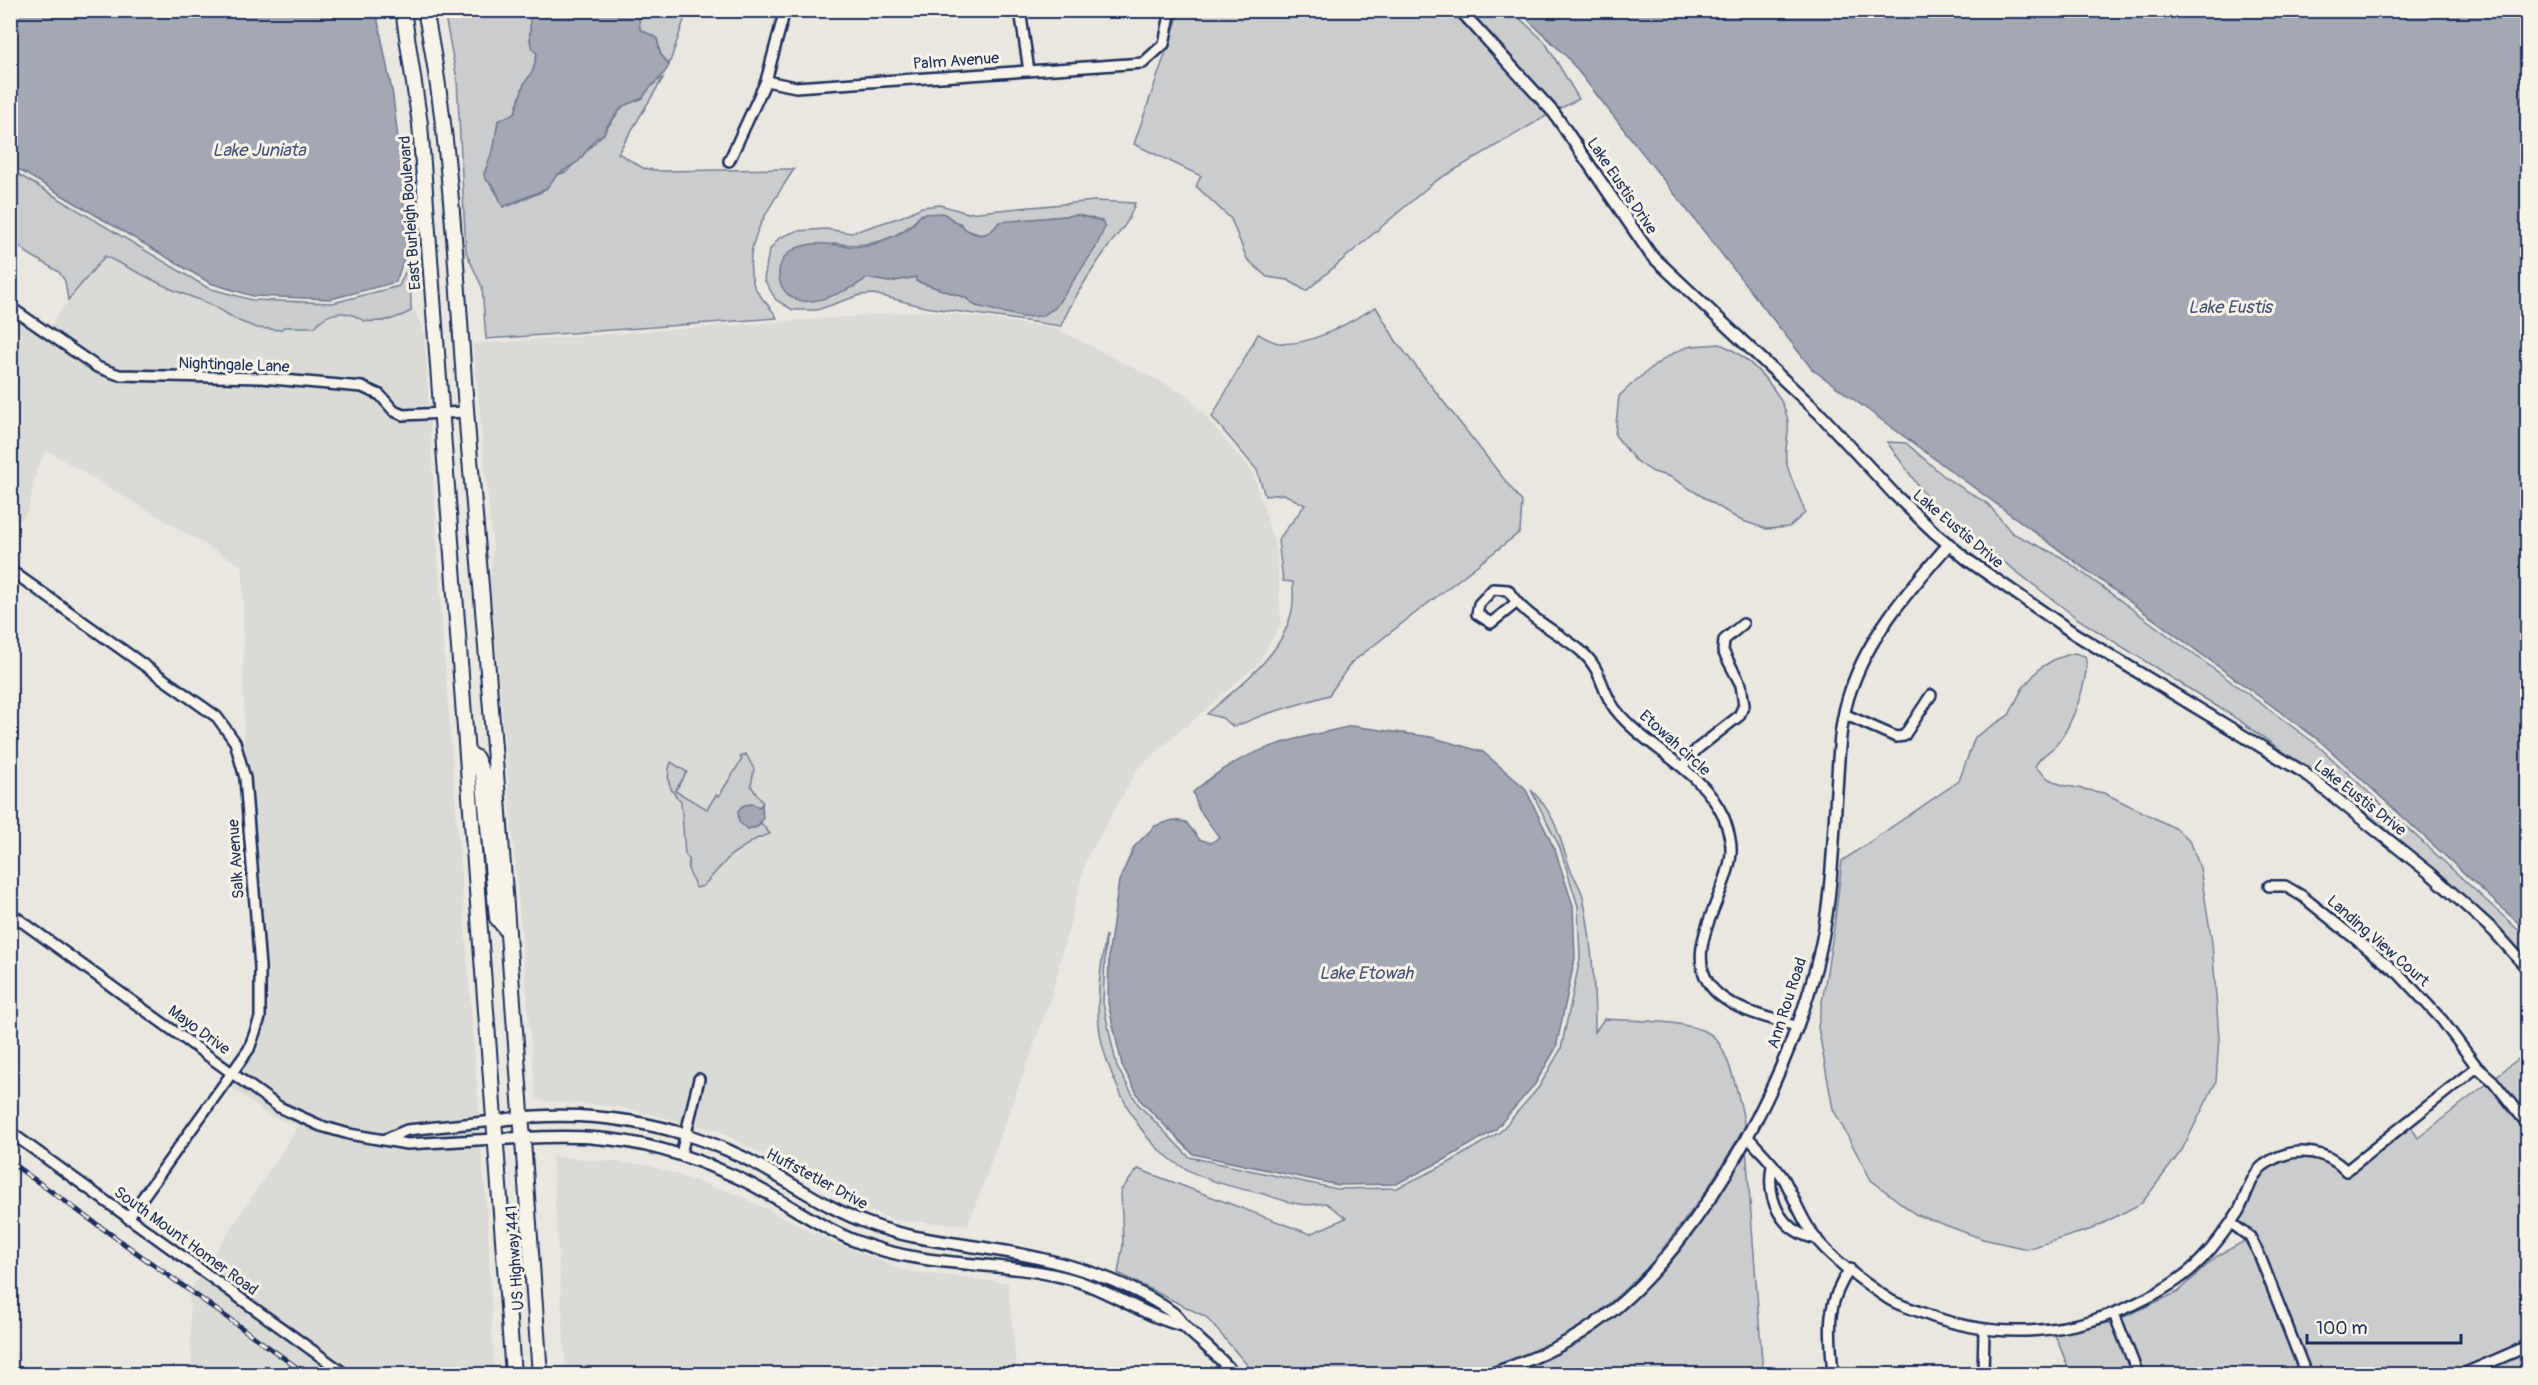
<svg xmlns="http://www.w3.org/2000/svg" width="2538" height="1385" font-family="Pangolin,sans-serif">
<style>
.built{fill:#dadad6}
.green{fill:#cbcccd;stroke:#737e96;stroke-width:1.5;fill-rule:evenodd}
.water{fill:#a3a8b4;stroke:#6d7892;stroke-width:1.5}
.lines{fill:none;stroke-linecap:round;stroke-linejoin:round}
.minor-casing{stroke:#1b2f5e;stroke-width:14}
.tertiary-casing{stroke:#1b2f5e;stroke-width:15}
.primary-casing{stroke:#1b2f5e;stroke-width:18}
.minor{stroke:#f7f3e8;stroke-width:9}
.tertiary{stroke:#f7f3e8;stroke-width:10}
.primary{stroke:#f7f3e8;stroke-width:14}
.rail-casing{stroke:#1b2f5e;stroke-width:5}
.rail{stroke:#f7f3e8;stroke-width:3;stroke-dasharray:9;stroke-linecap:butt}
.labels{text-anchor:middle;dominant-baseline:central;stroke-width:6;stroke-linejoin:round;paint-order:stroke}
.street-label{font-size:16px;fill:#1b2f5e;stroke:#f7f3e8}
.water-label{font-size:18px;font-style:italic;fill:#445378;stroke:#f7f3e8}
</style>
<rect width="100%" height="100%" fill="#eae7e0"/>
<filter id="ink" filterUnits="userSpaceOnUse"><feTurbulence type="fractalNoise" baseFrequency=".0167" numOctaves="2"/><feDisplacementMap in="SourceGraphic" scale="12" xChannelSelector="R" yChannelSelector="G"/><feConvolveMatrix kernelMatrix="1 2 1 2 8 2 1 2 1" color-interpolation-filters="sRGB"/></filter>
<g filter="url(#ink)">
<g class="built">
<polygon points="105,256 224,311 284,327 339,314 348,313 363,321 397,319 411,311 410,300 424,331 444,653 488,1232 494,1374 192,1374 189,1292 294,1133 296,1125 269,1116 226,1083 239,1065 258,1004 244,743 243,567 46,450 37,468 28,511 11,532 11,302 51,325 81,282"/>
<polygon points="927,311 1054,328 1187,395 1253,473 1277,553 1281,623 1259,663 1138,768 1086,860 1051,998 968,1225 895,1220 861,1208 717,1130 618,1107 536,1100 490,577 493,550 473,344"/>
<polygon points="552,1156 648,1165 743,1197 828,1240 906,1271 1008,1283 1017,1374 566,1374"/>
</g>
<g class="green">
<path d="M 444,11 L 527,11 C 536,29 523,38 537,54 L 533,71 L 524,84 L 515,113 L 498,121 L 494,147 L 484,174 L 500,199 L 509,206 L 541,192 L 557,175 L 566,172 L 602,135 L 623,106 L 643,98 L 649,85 L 663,78 L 618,153 L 643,168 L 661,171 L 794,169 C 773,203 741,241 753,283 C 757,296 771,306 777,318 L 486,339 L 482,287 L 466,252 L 457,79 Z"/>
<polygon points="638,11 687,11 669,65 660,53 657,38 640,30"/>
<polygon points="1180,11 1452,11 1548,115 1434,182 1306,291 1288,280 1267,277 1247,259 1231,219 1196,186 1201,176 1134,144"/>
<polygon points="1468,11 1512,11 1545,42 1579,99 1559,109"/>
<path d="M 11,170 L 208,288 L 252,300 L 333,303 L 399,286 L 410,261 L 411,311 C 397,319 382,323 365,321 C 361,320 357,317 353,315 C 339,310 323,315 315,327 L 284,327 L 280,330 L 257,328 L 239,321 L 210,304 L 171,289 L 105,256 L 68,300 L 65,281 L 59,272 L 27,253 L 11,238 Z"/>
<path d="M 1095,201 L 1135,203 C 1126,230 1120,229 1106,250 C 1089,274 1072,300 1061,326 L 925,307 L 874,294 L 860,295 L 817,310 L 793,310 L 776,300 L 764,279 L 769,251 L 779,238 L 796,231 L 826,229 L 851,233 L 901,217 L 922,207 L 940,205 L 968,213 ZM 922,214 L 960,223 L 966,230 L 985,236 L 1022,220 L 1077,215 L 1092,218 L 1081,270 L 1068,286 L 976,306 L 966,298 L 916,281 L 917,277 L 889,282 L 867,278 L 855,286 L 815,300 L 834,243 C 868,249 899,240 922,214 Z"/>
<path d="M 1376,307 L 1396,341 L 1522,502 L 1520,532 L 1351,663 L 1329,695 L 1263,715 L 1234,727 L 1222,718 L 1207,714 C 1240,685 1283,655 1292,610 C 1294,602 1293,591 1293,582 L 1283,581 L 1278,540 L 1305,505 L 1284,494 L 1265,496 L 1257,470 L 1212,417 L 1258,334 C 1264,337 1272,342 1279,343 C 1311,347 1349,322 1376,307 Z"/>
<path d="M 1720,344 C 1745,353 1778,387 1786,413 C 1792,429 1784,445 1786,460 C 1789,478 1800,495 1805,513 L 1789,527 L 1767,529 L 1740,520 L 1671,477 L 1653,472 L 1635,460 L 1615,435 L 1619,396 C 1635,380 1670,350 1692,346 C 1701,345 1711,345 1720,344 Z"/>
<polygon points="1887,442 1906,443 1946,478 1988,504 2012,533 2061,557 2316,744 2527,938 2527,958 2469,900 2347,796 2234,717 2078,619 1934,508"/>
<path d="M 2074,653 L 2085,656 C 2091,677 2071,727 2057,744 C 2049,753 2040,755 2035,767 L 2049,779 L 2062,785 L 2104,793 L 2177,829 L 2191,843 L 2200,868 L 2212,942 L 2219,1038 L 2216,1082 L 2182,1150 L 2142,1203 L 2092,1229 L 2027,1249 L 1983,1239 L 1915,1214 L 1871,1180 L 1833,1109 L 1818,1027 L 1834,928 L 1842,861 L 1959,781 L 1975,737 L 2009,715 L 2022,689 L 2040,668 L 2055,659 Z"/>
<path d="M 746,754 L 754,769 L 751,786 L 763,803 L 759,807 L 742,806 L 738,811 L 747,829 L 757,827 L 761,823 L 770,834 L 756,839 L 731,855 L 703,886 L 696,888 L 688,869 L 689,859 L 685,854 L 681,801 C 669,791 665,778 671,762 L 687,772 L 675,791 L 707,809 L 716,795 L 719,796 L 742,759 L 740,757 Z"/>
<path d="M 1531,790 C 1556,814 1559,837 1570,868 C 1574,878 1581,887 1583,897 C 1592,940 1595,988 1595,1032 L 1604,1019 C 1635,1021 1683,1019 1710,1034 C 1728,1044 1742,1108 1745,1128 L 1703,1196 L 1647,1269 L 1591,1320 L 1556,1342 L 1525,1357 L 1470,1374 L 1255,1374 L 1206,1317 L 1118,1273 L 1123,1245 L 1121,1190 L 1138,1169 L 1310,1234 L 1346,1218 L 1326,1203 C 1318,1204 1307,1206 1299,1204 C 1284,1202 1270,1195 1255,1192 C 1222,1185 1190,1176 1164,1154 C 1133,1129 1103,1065 1099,1025 C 1096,997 1101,963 1106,935 L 1103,1003 L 1117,1067 L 1138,1104 L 1189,1157 L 1337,1189 L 1397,1188 L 1447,1164 L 1500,1132 L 1539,1087 L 1561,1049 L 1580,959 L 1578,906 L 1560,848 Z"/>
<polygon points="2527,1052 2527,1374 2071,1374 2055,1335 2113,1322 2178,1292 2217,1256 2248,1239 2229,1214 2255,1176 2274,1156 2307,1150 2348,1168 2410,1125 2418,1138"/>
<path d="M 1746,1148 L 1763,1374 L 1507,1374 C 1624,1332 1683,1250 1746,1148 Z"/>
</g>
<g class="water">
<polygon points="11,10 376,11 393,96 403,182 406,252 396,282 331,299 253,296 210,283 11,165"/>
<path d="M 527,11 L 638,11 L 640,29 L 657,38 L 660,53 L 669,65 C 663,80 650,83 643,98 L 623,106 L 606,127 L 604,134 L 595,139 L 579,161 L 557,175 L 546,189 L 503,207 L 494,186 L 485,179 L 484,174 L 494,147 L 498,121 L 515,113 L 524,84 L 533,71 L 537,54 C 523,38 536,29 527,11 Z"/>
<polygon points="1519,11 2527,11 2527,931 2320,741 1812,369 1567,57"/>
<path d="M 943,213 C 962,225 981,250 999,222 L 1077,215 L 1102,221 L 1105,227 L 1095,249 L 1055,308 L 1042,316 L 1023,317 L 976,306 L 966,298 L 916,281 L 916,277 L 889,282 L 867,278 C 851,289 822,303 803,301 C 773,296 771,259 797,248 C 823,237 849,252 874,244 C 882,241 907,231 911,226 C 916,222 919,215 924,214 C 930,213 937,214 943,213 Z"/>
<path d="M 1352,726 L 1431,737 L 1483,752 L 1525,788 L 1555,850 L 1573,906 L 1575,958 L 1556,1048 L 1535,1084 L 1495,1130 L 1444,1160 L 1396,1184 L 1338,1185 L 1193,1154 L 1141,1101 L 1122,1065 L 1108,1003 L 1109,951 L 1119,881 L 1134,847 L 1155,826 L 1173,820 L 1186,822 L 1199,839 L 1211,843 L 1219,837 L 1198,808 L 1193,792 C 1245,747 1287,741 1352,726 Z"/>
<polygon points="753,804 759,807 762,804 763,819 757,827 747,829 739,822 738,811 744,805"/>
</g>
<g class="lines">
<g class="minor-casing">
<g id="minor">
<polyline points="1020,10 1029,71"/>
<polyline points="766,81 796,87 1143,63 1164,44 1171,10"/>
<polyline points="729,161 766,81 785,10"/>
<polyline points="10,307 97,367 119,375 261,378 362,387 380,395 394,411 403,415 466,412"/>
<polyline points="10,570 217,717 235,742 245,778 260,967 260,1018 249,1049 128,1218"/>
<path d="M 1516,603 L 1491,623 L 1477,614 L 1479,604 L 1493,589 L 1508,590 C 1524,617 1557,631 1581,651 C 1603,670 1600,689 1615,709 C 1647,750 1701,767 1724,818 C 1728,829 1732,841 1731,853 C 1728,897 1675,956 1718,994 C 1740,1013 1772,1018 1798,1027"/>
<polyline points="1844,714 1896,737 1904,736 1931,695"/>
<polyline points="1683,766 1697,749 1739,716 1744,705 1741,685 1723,651 1724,640 1743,624"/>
<polyline points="2269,886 2285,886 2302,896 2399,974 2442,1020 2477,1067 2493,1081 2528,1125"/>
<polyline points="10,913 279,1107 321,1126 349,1134 407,1144 495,1139"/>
<polyline points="10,1132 345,1374"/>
<path d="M 1747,1136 C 1757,1148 1779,1169 1785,1181 C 1795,1200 1803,1223 1817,1240 C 1836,1262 1863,1282 1887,1298 C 1897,1305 1910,1308 1920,1312 C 1996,1342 2075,1336 2147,1298 C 2167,1288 2187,1275 2202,1259 C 2216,1244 2227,1229 2238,1212 C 2246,1198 2251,1174 2264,1165 C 2290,1146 2325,1148 2346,1171 L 2477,1067"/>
<polyline points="386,1139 407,1130 494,1121"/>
<polyline points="681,1154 699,1079"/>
<path d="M 1772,1166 C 1766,1200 1781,1232 1817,1239"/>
<polyline points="2231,1223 2250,1237 2259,1254 2306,1374"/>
<polyline points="2114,1314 2138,1374"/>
<path d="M 1833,1374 C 1830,1332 1824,1306 1850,1269"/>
<polyline points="1983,1374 1984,1330"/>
<polyline points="2463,1374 2528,1346"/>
</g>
</g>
<g class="tertiary-casing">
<g id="tertiary">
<polyline points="1460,10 1554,113 1651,255 1819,413 1894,494 1935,533 1969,561 2075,634 2303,772 2431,874 2494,931 2528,969"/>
<path d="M 494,1121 C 584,1107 677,1121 758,1165 C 795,1185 830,1210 870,1224 C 909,1239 950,1242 990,1249 C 1050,1258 1124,1277 1173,1313 C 1178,1317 1181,1322 1185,1327 C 1202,1343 1219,1356 1234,1374"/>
<path d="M 495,1139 C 528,1138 562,1135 595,1138 C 644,1141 690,1156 734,1176 C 777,1195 814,1225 858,1242 C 927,1269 994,1260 1063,1277 C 1106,1287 1142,1316 1185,1326"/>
<path d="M 1491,1374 C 1528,1361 1563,1347 1595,1324 C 1705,1246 1807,1050 1826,918 C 1833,873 1834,828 1837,783 C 1839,751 1840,719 1851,689 C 1870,633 1911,588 1949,544"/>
</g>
</g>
<g class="primary-casing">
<g id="primary">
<polyline points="403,10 420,124 513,1374"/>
<path d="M 425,10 C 454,154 457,302 469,448 C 497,757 517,1066 540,1374"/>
<polyline points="468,753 476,758 483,774 497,918 508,932"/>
</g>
</g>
<use href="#minor" class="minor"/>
<use href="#tertiary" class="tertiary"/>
<use href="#primary" class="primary"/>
<g class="rail-casing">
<polyline id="rail" points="10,1162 306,1374"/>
</g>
<use href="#rail" class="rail"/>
</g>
</g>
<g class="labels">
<g class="street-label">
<text transform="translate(956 61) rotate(-4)">Palm Avenue</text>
<text transform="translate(1622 186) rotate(56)">Lake Eustis Drive</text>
<text transform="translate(410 213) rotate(-94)">East Burleigh Boulevard</text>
<text transform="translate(234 365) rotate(2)">Nightingale Lane</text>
<text transform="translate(1958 529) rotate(40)">Lake Eustis Drive</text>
<text transform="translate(1675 743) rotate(42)">Etowah circle</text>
<text transform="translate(2360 798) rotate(38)">Lake Eustis Drive</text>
<text transform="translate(236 859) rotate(-94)">Salk Avenue</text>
<text transform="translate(2378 941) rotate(41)">Landing View Court</text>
<text transform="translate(1787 1003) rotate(-72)">Ann Rou Road</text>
<text transform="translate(199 1030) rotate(36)">Mayo Drive</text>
<text transform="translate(817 1179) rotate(28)">Huffstetler Drive</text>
<text transform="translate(186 1241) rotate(36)">South Mount Homer Road</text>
<text transform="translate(515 1258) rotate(-94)">US Highway 441</text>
</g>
<g class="water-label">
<text x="259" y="150">Lake Juniata</text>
<text x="2230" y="307">Lake Eustis</text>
<text x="1366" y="973">Lake Etowah</text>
</g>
</g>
<rect width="2538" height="1385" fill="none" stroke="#f7f3e8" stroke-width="36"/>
<rect x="18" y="18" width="2502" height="1349" fill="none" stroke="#1b2f5e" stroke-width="2" filter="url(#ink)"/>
<path d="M2307 1334v9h154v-9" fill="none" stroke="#1b2f5e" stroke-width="3"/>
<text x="2316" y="1334" font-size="18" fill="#1b2f5e" stroke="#f7f3e8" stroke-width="4.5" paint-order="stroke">100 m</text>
</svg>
